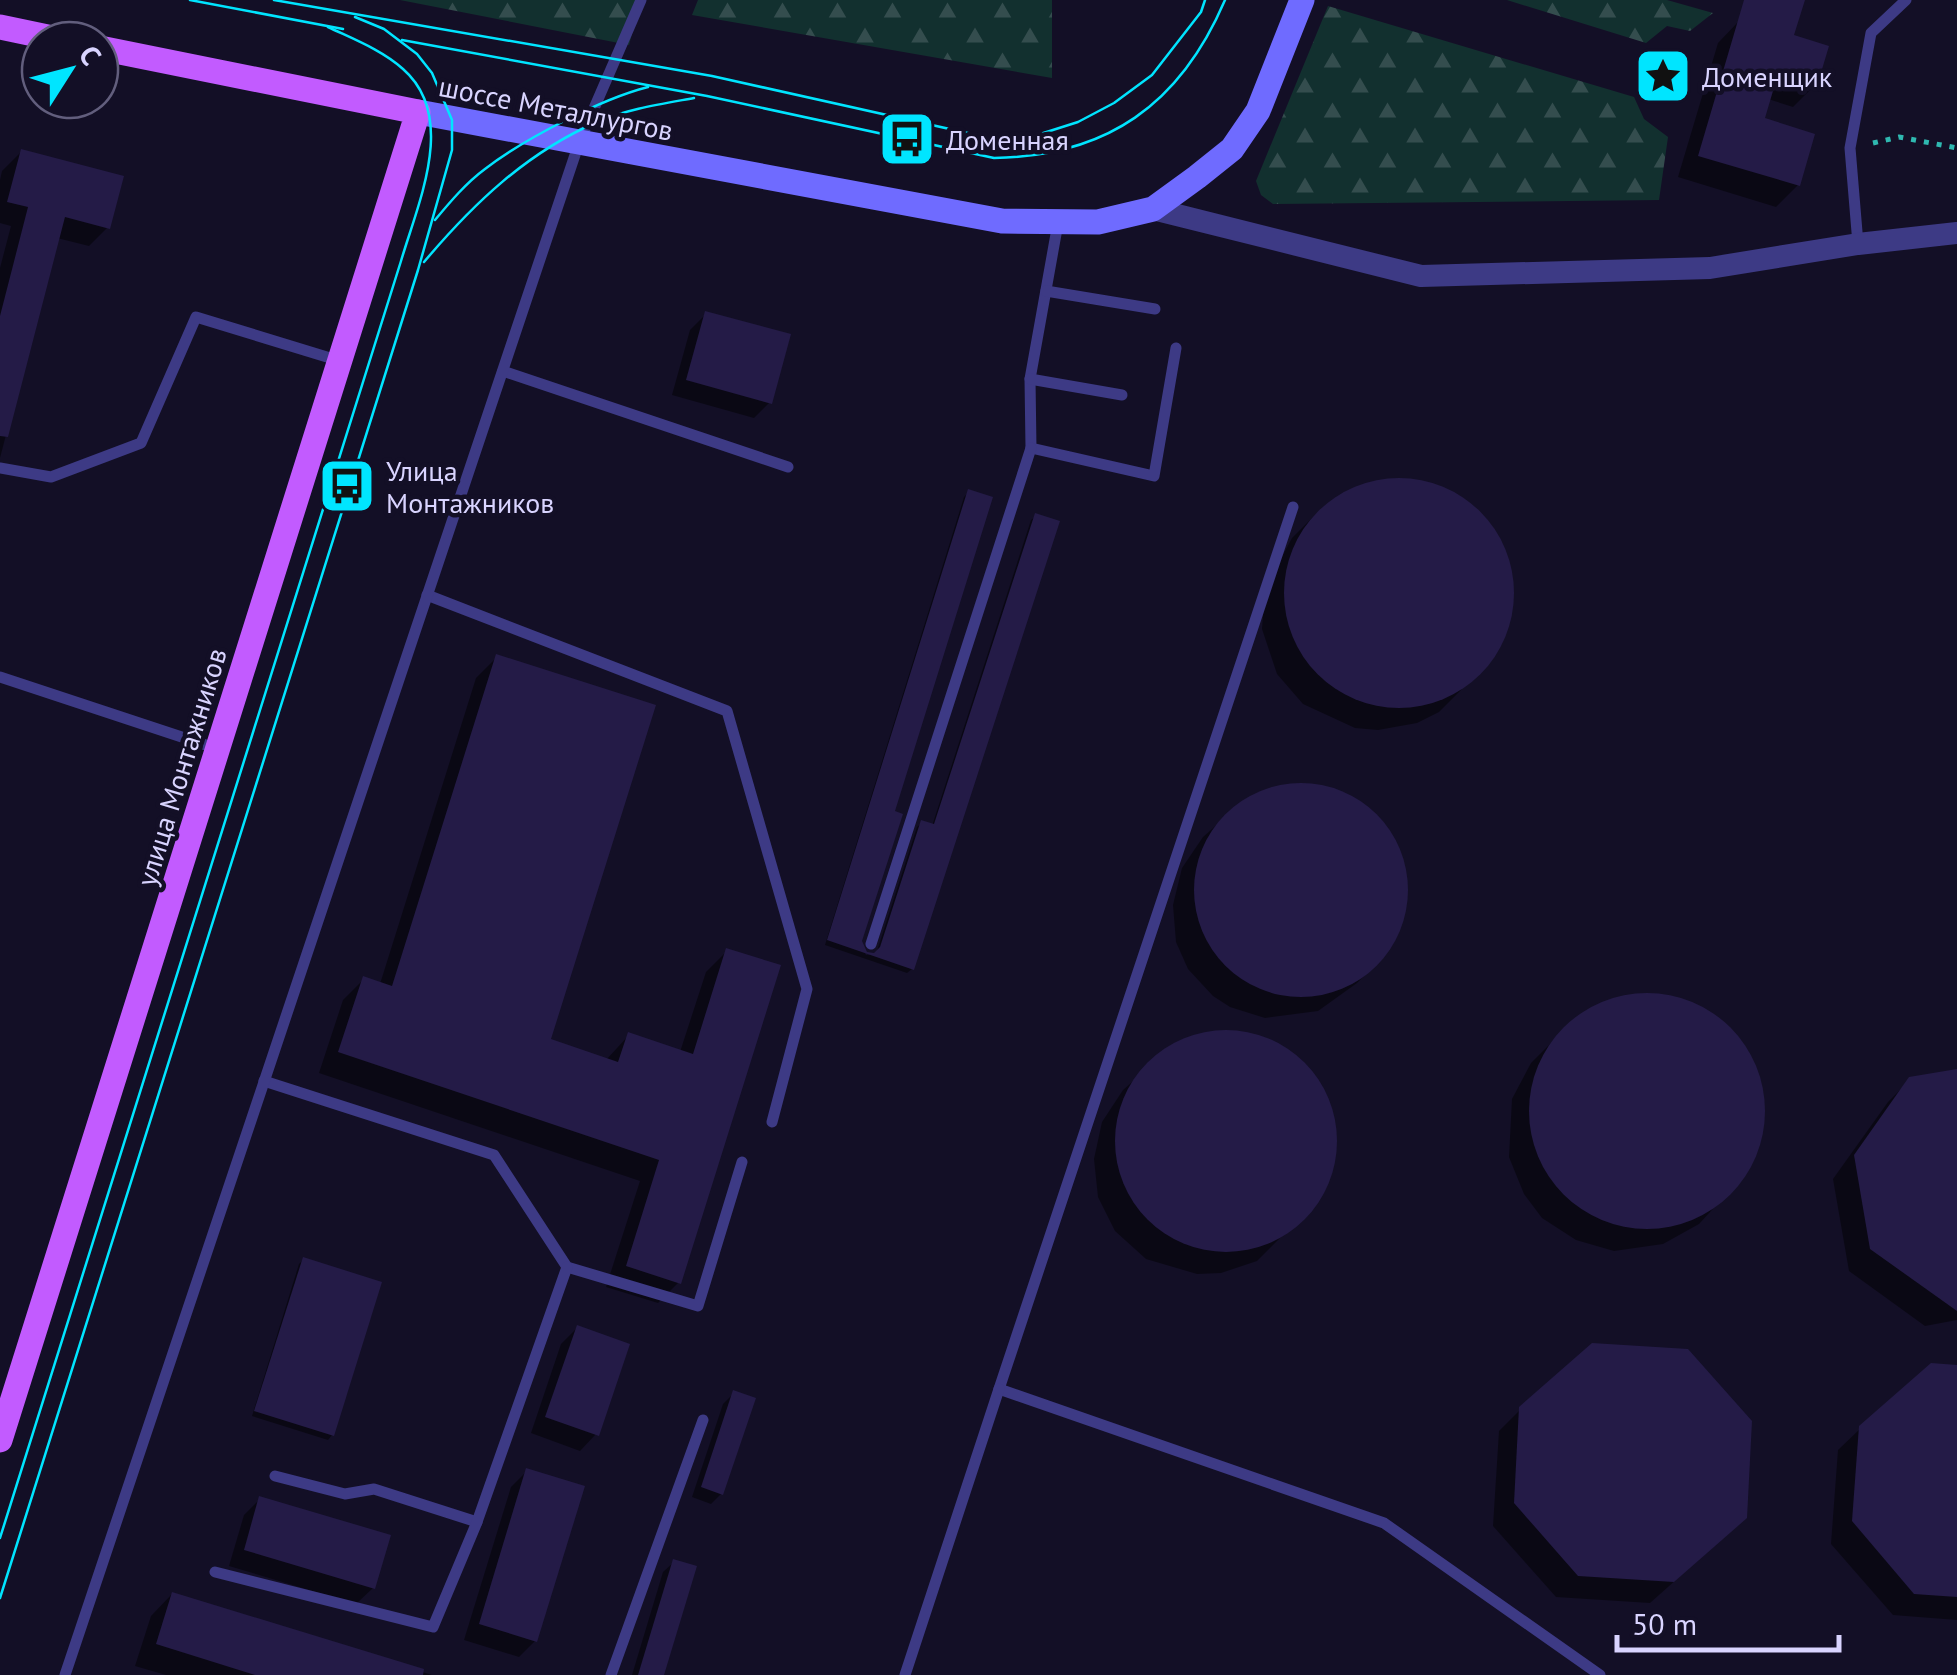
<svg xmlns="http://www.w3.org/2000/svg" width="1957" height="1675" font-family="'PT Sans',sans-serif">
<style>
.forest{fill:url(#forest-firs)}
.shadow{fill:#0007}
.building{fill:#241b47}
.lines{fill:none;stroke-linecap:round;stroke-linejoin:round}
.path{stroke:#2fb8b0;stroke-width:5;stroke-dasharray:5 8;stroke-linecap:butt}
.service{stroke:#3d3a85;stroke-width:11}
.minor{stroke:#3d3a85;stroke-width:22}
.secondary{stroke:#6f6bff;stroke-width:25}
.primary{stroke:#c25bff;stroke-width:25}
.tram{stroke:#00e5ff;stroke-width:2.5}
.labels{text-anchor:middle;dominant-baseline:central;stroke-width:9;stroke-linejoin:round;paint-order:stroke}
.poi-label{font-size:28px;fill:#d9d4ff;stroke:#130f26;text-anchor:start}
.street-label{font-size:28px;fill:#d9d4ff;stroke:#130f26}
</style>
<defs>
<pattern id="forest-firs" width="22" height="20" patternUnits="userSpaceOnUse" patternTransform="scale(2.5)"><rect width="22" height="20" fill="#12302f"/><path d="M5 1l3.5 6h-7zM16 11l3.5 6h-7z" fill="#344d4e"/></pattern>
</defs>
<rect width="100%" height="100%" fill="#130f26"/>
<g class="forest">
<polygon points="400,0 641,0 629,45"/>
<polygon points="698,0 1052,0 1052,78 692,15"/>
<polygon points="1507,0 1667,0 1713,13 1690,31 1667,26 1646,43"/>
<polygon points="1328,6 1634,97 1644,119 1668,137 1659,200 1273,204 1261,195 1256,181"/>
</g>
<g class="shadow">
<polygon points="1739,21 1815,85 1793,107 1768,99 1761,120 1798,185 1776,207 1678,177 1718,43"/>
<polygon points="21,152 108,227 89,246 57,238 0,458 0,268 11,226 0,223 0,180 2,171"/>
<polygon points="706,314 770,402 754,418 672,395 690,330"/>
<polygon points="1397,479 1448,490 1480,513 1502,546 1513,594 1506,633 1490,661 1439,712 1417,723 1378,730 1355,728 1303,704 1277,674 1262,629 1265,589 1292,538 1315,515 1347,491"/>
<polygon points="969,492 859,941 866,955 876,954 917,827 922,823 932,826 1031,520 1036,516 912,969 907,973 825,945 964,497"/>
<polygon points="497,657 548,1040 606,1060 629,1035 680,1052 706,972 727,951 679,1282 658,1303 606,1287 640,1181 319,1073 343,1000 364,979 380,984 476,678"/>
<polygon points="1279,786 1328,787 1361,802 1395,842 1406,877 1407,900 1397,935 1380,960 1357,983 1318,1011 1265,1018 1230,1007 1213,996 1188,969 1176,942 1173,905 1182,868 1203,837 1245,800"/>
<polygon points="1636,995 1677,998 1726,1026 1751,1059 1763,1117 1745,1174 1699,1224 1663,1244 1614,1251 1576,1240 1542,1218 1524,1194 1509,1157 1512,1099 1531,1063 1554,1040 1597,1006"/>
<polygon points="1215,1032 1255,1036 1289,1052 1316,1079 1332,1113 1336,1151 1320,1198 1257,1261 1221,1273 1197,1274 1146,1259 1115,1231 1098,1197 1094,1159 1102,1122 1123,1090 1176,1044"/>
<polygon points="1957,1071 1957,1320 1925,1326 1849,1271 1833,1179 1888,1102 1911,1079"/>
<polygon points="303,1260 332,1435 328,1440 252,1416 299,1264"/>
<polygon points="577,1328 596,1434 580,1451 531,1433 561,1344"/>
<polygon points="1957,1368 1957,1620 1893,1615 1831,1544 1838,1450 1861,1428"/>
<polygon points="734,1393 721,1494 711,1504 692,1497 723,1404"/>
<polygon points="1521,1409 1722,1539 1650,1603 1556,1597 1493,1526 1499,1431"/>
<polygon points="527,1471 535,1641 519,1657 464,1640 511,1487"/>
<polygon points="260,1499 373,1588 356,1604 229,1566 244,1515"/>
<polygon points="674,1562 662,1675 632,1675 663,1572"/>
<polygon points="172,1594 432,1675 166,1675 135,1666 151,1616"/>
</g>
<g class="building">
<polygon points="1744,0 1805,0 1794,35 1829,46 1817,86 1778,74 1765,118 1815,134 1800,186 1698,156"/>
<polygon points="21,149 124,176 110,229 65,217 8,437 0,436 0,316 28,207 7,202"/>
<polygon points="705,311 791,334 772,404 686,380"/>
<circle cx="1399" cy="593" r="115"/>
<polygon points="968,489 993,497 895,811 903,814 862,941 867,952 874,953 880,947 921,820 934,824 1035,513 1060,521 914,970 827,940"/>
<polygon points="496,654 656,705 551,1039 618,1062 628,1032 693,1054 726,948 781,965 681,1284 626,1266 659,1160 338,1052 363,976 392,986"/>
<circle cx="1301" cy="890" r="107"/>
<circle cx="1647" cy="1111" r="118"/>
<circle cx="1226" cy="1141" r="111"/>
<polygon points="1957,1069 1957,1311 1870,1249 1854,1155 1909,1077"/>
<polygon points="303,1257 382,1282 334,1436 254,1411"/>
<polygon points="577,1325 630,1344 599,1436 545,1417"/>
<polygon points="1592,1343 1688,1349 1752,1421 1747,1518 1674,1582 1578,1576 1514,1503 1519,1407"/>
<polygon points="1931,1363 1957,1365 1957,1597 1914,1594 1852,1521 1859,1426"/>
<polygon points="733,1390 756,1398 723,1495 701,1487"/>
<polygon points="526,1468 585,1486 537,1642 479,1624"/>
<polygon points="259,1496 391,1535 375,1589 244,1550"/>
<polygon points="673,1559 697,1566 664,1675 638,1675"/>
<polygon points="172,1592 424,1669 423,1675 255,1675 156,1644"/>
</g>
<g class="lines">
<polyline class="path" points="1873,143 1899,137 1957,148"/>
<g class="service">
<polyline points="1058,223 1030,379 1031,448 1154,476 1176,348"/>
<polyline points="1858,244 1850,148 1871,33 1906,0"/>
<polyline points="1046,291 1155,309"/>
<polyline points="503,371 788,467"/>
<polyline points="1030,379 1122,395"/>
<polyline points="0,468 51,477 141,443 196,317 340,361"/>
<polyline points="1293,507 999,1389 1384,1523 1600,1675"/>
<polyline points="427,595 727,711 807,989 772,1122"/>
<polyline points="0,677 218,749"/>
<polyline points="871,944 1031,448"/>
<polyline points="264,1081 494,1155 567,1267 698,1306 742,1162"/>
<polyline points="275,1476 345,1494 374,1489 477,1522"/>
<polyline points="215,1572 433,1627 477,1522 567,1267"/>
<polyline points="65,1675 579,143 641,0"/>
<polyline points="611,1675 703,1420"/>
<polyline points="905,1675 999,1389"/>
</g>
<polyline class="minor" points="1153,209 1421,276 1710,268 1858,244 1957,233"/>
<polyline class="secondary" points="418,112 1002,221 1098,222 1153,209 1197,177 1232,149 1258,111 1302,0"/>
<g class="primary">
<polyline points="0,27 62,40"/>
<polyline points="0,1440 418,112 100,48"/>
</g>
<g class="tram">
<polyline points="190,0 343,29"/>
<polyline points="274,0 712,76 990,138 1034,136 1078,122 1114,103 1152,75 1201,12 1205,0"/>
<path d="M 402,40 L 707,96 L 994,158 C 1107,156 1180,105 1225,0"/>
<path d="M 435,220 C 450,202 466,183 485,169 C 524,139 601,99 648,87"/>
<path d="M 424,262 C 473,204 526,153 597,122 C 627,109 661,104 694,98"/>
<path d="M 0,1538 L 401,261 C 418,203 458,117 403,69 C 382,50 353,39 328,27"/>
<polyline points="0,1598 418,270 452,150 452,120 432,73 417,54 384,29 355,17"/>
</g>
</g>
<defs>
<g id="sight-square" transform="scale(2.875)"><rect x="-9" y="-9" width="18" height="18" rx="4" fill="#00e5ff" stroke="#130f26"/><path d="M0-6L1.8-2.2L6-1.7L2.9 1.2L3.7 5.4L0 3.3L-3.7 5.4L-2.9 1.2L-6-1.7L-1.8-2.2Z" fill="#111"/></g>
<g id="bus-square" transform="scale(2.875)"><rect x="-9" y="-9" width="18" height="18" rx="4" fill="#00e5ff" stroke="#130f26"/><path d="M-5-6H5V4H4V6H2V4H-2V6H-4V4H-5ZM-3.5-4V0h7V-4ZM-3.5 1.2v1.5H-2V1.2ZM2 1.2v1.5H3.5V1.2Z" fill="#111"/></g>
</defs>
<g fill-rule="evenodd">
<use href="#sight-square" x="1663" y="76"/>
<use href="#bus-square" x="907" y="139"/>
<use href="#bus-square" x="347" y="486"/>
</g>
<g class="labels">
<g class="poi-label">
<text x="1702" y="76">Доменщик</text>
<text x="946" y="139">Доменная</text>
<text x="386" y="470">Улица<tspan x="386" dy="32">Монтажников</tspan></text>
</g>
<g class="street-label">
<text transform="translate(556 108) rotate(11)">шоссе Металлургов</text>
<text transform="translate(181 767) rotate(-73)">улица Монтажников</text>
</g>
</g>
<g transform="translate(70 70) rotate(54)"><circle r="48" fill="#130f26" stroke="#625e7d" stroke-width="2.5"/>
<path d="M0-8L18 38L0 25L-18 38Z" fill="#00e5ff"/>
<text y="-15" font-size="28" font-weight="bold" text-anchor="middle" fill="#d9d4ff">С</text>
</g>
<path d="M1617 1635v15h222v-15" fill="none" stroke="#d9d4ff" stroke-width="5"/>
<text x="1632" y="1635" font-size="30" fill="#d9d4ff" stroke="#130f26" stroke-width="8" paint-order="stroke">50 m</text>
</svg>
